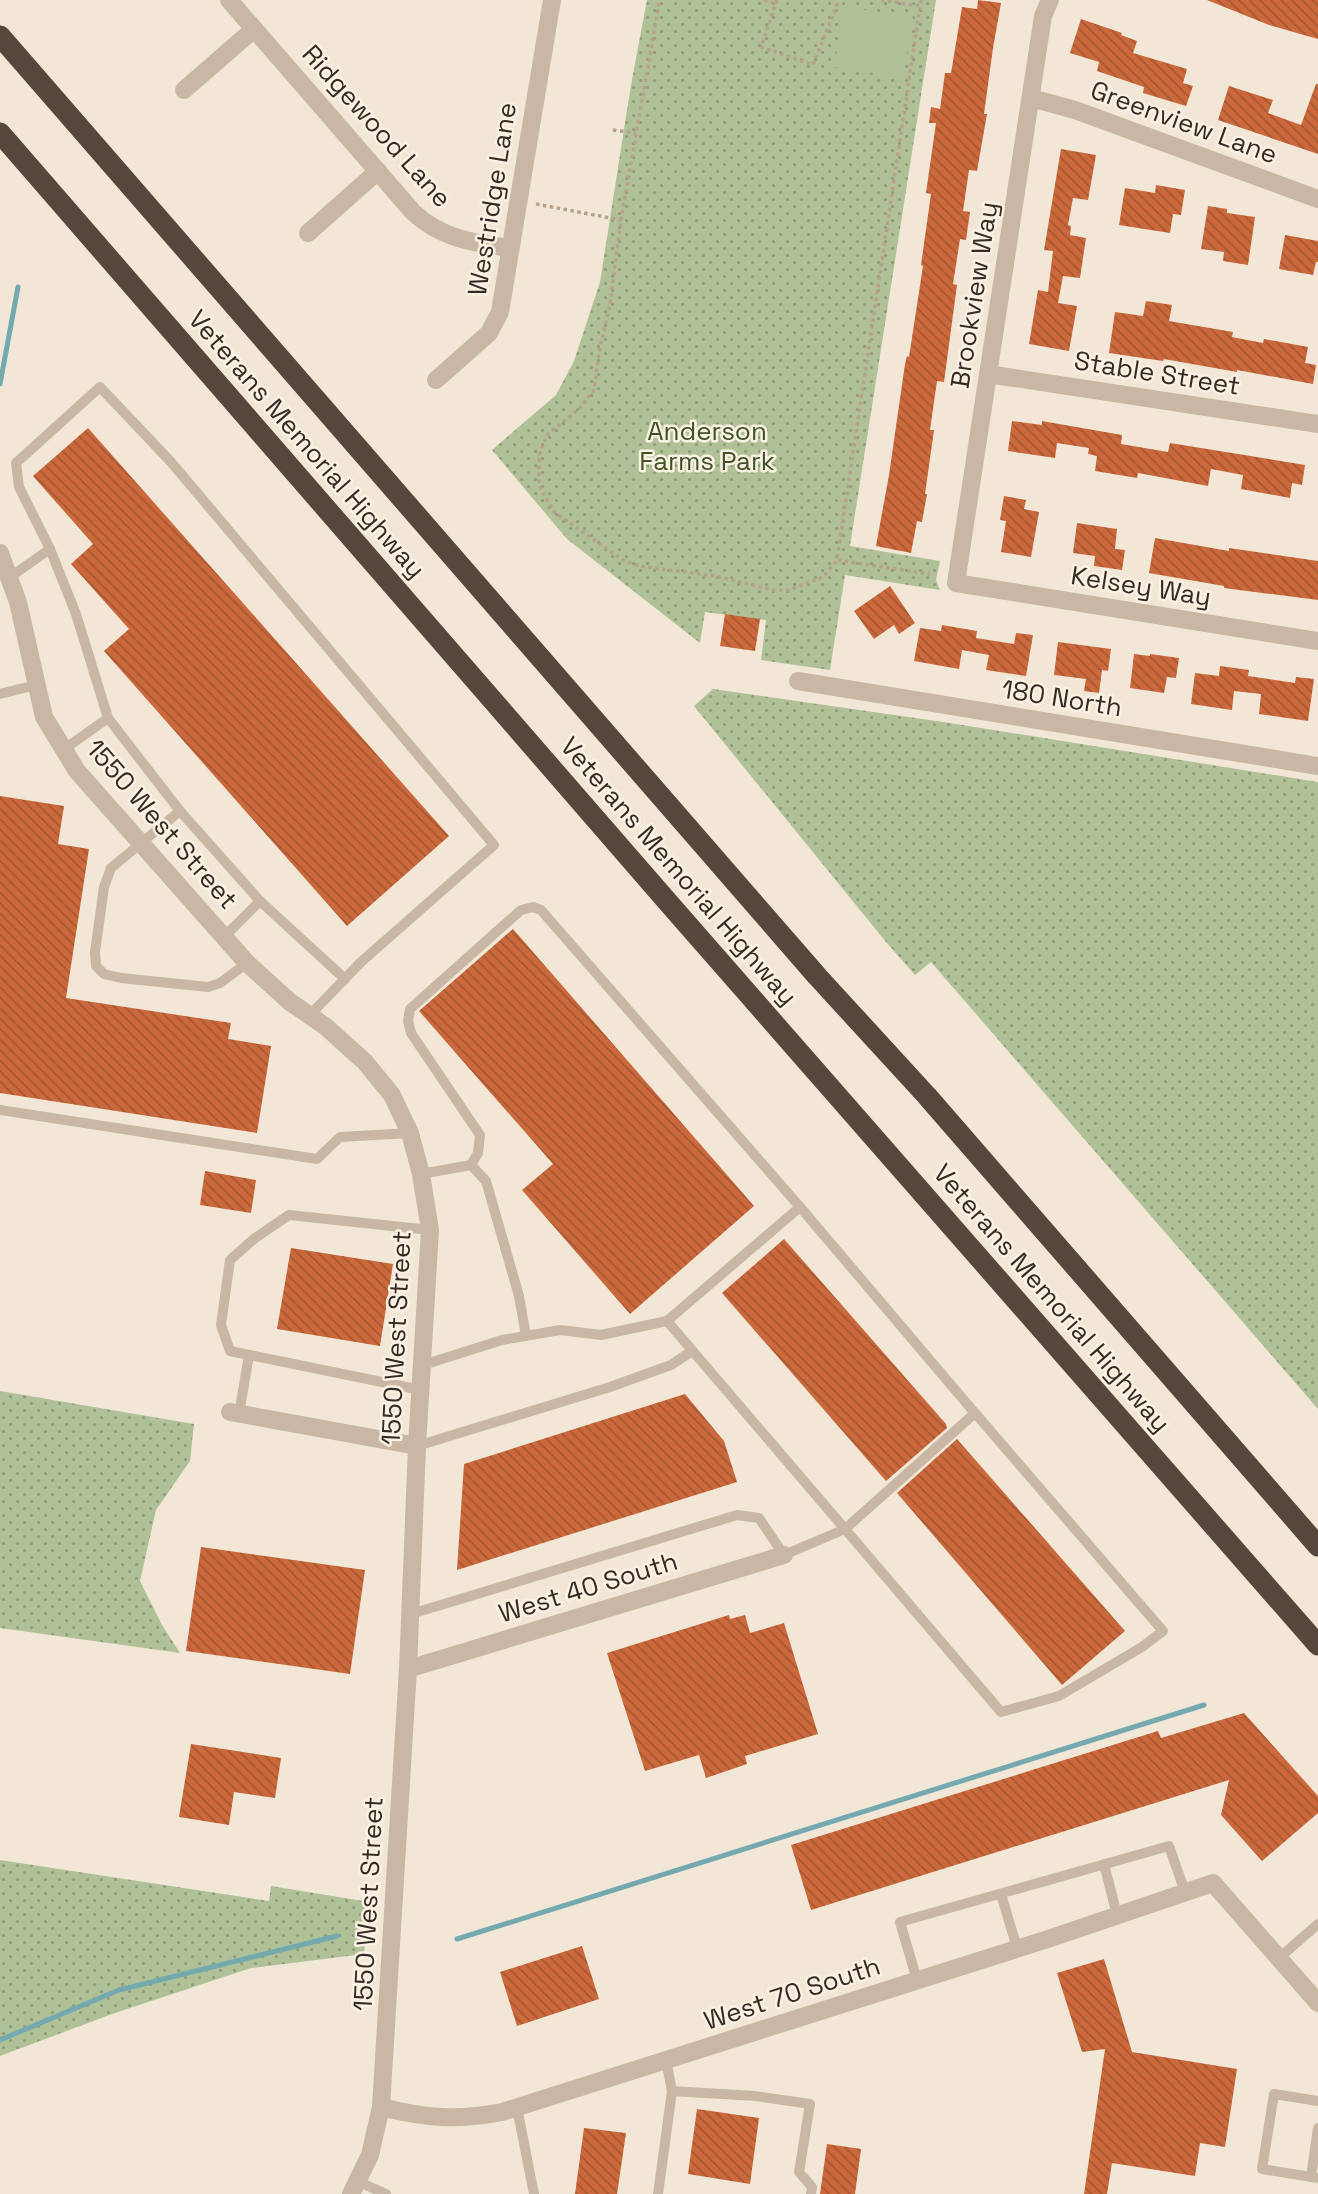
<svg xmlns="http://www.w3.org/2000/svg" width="1318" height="2194" font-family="'Space Grotesk',sans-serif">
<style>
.green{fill:url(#green-dots)}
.pitch{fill:#b0c197}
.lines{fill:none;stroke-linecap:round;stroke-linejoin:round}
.stream{stroke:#75a9b0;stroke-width:5}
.building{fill:url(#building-back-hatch)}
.path{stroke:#b6a18d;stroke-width:3.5;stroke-dasharray:3.5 3.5;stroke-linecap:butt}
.lane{stroke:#cab7a3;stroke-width:10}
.street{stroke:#cab7a3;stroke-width:18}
.highway{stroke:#56463c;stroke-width:21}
.labels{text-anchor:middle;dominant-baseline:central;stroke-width:5;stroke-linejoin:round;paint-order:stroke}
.street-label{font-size:26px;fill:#342b25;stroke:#faf1e3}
.park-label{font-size:26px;fill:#405328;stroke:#faf1e3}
</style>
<defs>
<pattern id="green-dots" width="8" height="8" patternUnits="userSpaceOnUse" patternTransform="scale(1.75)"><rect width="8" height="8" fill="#b0c197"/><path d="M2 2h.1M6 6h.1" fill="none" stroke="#909d7b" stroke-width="1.8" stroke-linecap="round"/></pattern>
<pattern id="building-back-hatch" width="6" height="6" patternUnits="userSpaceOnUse" patternTransform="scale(1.75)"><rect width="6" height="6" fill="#cb693c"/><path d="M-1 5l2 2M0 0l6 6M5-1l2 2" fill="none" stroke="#a65732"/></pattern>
</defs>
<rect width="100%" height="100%" fill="#f2e7d7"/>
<g class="green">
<polygon points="647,0 936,0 850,546 940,561 936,580 940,590 845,575 830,670 761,660 766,620 705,612 700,643 567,539 492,450 556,395 574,361 600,282 631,85"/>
<polygon points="713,689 950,723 1318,782 1318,1409 931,962 915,975 886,942 694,706"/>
<polygon points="0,1391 194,1424 190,1461 156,1510 140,1581 162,1625 180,1653 0,1628"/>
<polygon points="0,1860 269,1901 271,1886 369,1902 364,1954 251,1968 112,2014 0,2056"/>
</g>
<polygon class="pitch" points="844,7 913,17 903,78 834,67"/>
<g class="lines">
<g class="stream">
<polyline points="0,384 18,287"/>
<polyline points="457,1939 1204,1705"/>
<polyline points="0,2040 119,1990 337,1936"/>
</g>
</g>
<g class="building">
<polygon points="978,0 1001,3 993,48 984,114 987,114 977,171 969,170 963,211 970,212 966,240 960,239 953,284 957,285 944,382 937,381 930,430 934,430 925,494 927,494 922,522 917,521 911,553 876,546 889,475 905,364 907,356 909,357 923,266 921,265 931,194 926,193 936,123 929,123 931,107 940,109 945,73 951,73 962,7 977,9"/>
<polygon points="1207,0 1318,0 1318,39 1269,25"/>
<polygon points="1081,19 1122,33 1121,35 1137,41 1133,53 1187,69 1183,83 1193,86 1186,106 1143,93 1144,87 1097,71 1099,62 1070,53"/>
<polygon points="1316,84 1318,84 1318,154 1218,120 1229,86 1273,100 1268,113 1301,125"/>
<polygon points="1061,149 1096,155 1088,200 1073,198 1068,225 1071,226 1070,235 1086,238 1080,278 1063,276 1058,303 1077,306 1069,351 1029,344 1038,290 1048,292 1053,251 1044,250"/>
<polygon points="1156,185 1185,190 1181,215 1173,214 1170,233 1119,225 1125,188 1155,193"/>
<polygon points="1208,206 1227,209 1227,213 1255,217 1248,265 1223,261 1224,252 1201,249"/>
<polygon points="1285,235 1318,241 1318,262 1316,262 1313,275 1279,269"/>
<polygon points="1146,301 1172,305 1169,321 1233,332 1232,337 1263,343 1264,339 1308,347 1305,363 1316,365 1313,384 1237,370 1237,372 1164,359 1163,361 1109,353 1115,312 1143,316"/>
<polygon points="1012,421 1042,425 1042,421 1122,435 1121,444 1168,452 1170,443 1305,465 1302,485 1292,483 1290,498 1241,489 1243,475 1211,469 1208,486 1138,473 1137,478 1095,471 1097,456 1088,454 1089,448 1057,443 1055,458 1008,451"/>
<polygon points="88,428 449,836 347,926 104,651 129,629 71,564 93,544 33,476"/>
<polygon points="1004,496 1026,500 1024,509 1039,512 1031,557 1001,552 1006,521 1000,520"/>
<polygon points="1077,523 1117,529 1115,549 1125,550 1122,570 1094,566 1095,556 1073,553"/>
<polygon points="1155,538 1229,551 1229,548 1318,561 1318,600 1224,588 1224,586 1149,573"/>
<polygon points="890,586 915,623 899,634 894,625 874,639 854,611"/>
<polygon points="725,614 760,619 755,651 720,646"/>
<polygon points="942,625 977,631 976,638 1014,644 1016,633 1033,635 1026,676 986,670 989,655 962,650 959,669 914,661 920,628 941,631"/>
<polygon points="1058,642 1111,649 1108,671 1102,670 1099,693 1084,691 1086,679 1054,675"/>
<polygon points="1134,654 1150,656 1150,654 1179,658 1176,678 1167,677 1164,693 1130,688"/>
<polygon points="1220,666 1249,670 1248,676 1295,683 1296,677 1314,679 1308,721 1259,714 1261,694 1234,691 1232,710 1191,704 1195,673 1219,676"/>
<polygon points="0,796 64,806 58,844 89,849 66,998 231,1023 228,1039 271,1046 257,1133 0,1093"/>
<polygon points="513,929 754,1206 630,1314 522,1190 553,1164 419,1011"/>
<polygon points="205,1171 256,1180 251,1213 200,1205"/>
<polygon points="784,1239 946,1424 947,1428 886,1481 722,1293"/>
<polygon points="291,1248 393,1264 380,1346 277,1329"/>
<polygon points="685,1394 724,1441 737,1482 457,1570 464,1464"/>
<polygon points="957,1439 1125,1631 1062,1685 897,1493"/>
<polygon points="201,1547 365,1570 350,1674 186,1651"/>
<polygon points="729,1615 730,1619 745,1615 750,1633 784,1623 818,1734 745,1756 747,1764 706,1778 699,1755 645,1771 607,1653"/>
<polygon points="1244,1713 1318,1796 1318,1813 1262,1861 1221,1815 1229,1780 811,1910 791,1845 1158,1731 1161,1738"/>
<polygon points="191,1744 281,1758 275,1798 234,1792 229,1825 179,1817"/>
<polygon points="582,1946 599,1999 517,2026 500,1972"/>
<polygon points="1104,1959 1132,2052 1237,2069 1225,2147 1200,2143 1195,2176 1112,2163 1107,2194 1084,2194 1105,2049 1082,2052 1057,1973"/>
<polygon points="697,2109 759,2118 750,2184 688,2174"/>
<polygon points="584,2128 626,2133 617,2194 575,2194"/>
<polygon points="827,2144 861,2149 855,2194 820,2194"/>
</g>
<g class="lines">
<g class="path">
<polyline points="764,0 775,4"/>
<polyline points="777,0 761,47 813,65 839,0"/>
<polyline points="881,0 920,6"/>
<polyline points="921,0 837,560 930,574"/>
<polyline points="659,3 621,220 610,305 600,347 594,390 580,408 547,435 539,455 539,485 554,512 623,560 639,566 716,576 772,590 789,590 823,577 837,560"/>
<polyline points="613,130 636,133"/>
<polyline points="536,204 621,220"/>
</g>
<g class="lane">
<polyline points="50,549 76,614 108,718 63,750"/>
<polyline points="10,577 50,549 19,487 16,463 100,387 171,462 494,845 361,962 310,1015"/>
<polyline points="0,694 36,685"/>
<polyline points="108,718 180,811 111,868 104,887 95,952 96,966 104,974 121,978 208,987 220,983 247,963"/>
<polyline points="180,811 260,901 224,937"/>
<polyline points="260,901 345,979"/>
<polyline points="0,1110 317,1159 340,1137 410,1133"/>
<polyline points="471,1165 478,1153 480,1135 411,1033 408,1021 410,1009 521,910 533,907 541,910 800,1207"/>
<polyline points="421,1174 471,1165 486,1181 519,1296 526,1336"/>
<polyline points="423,1365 502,1340 560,1330 601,1335 667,1321"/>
<polyline points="421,1390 230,1351 221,1325 230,1260 255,1238 289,1215 430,1230"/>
<polyline points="239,1414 249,1355"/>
<polyline points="417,1446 610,1387 671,1365 692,1351"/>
<polyline points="411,1614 737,1515 759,1518 784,1555 845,1529 667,1321 800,1207 974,1412 975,1413 1163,1631 1142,1647 1059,1696 1001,1712 845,1529 975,1413"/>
<polyline points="1104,1864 1117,1915"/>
<polyline points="1001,1894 1017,1948"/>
<polyline points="1279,1958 1318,1924"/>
<polyline points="917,1980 900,1922 1169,1846 1185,1892"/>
<polyline points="672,2091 755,2096 810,2104 799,2172 812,2187 811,2194"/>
<polyline points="1318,2101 1274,2094 1262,2169 1318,2178"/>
<polyline points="517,2108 534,2194"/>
<polyline points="1311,2177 1318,2128"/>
<polyline points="357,2181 386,2194"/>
<polyline points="658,2194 672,2091 666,2060"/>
</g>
<g class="street">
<path d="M 229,0 L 413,212 C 440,238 473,243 510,248"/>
<polyline points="1050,0 1043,16 956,583 1318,641"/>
<polyline points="184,90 254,29"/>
<polyline points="1031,98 1075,110 1318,199"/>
<polyline points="308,233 378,171"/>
<polyline points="988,374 1318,424"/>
<polyline points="436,380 489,333 500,312 552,0"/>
<polyline points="0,553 18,602 44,717 77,771 247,963 290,1002 325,1026 365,1062 392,1095 410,1133 421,1174 430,1230 417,1446 408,1669 381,2107 370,2155 351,2194"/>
<polyline points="798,681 1318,766"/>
<polyline points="230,1412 417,1446"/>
<polyline points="408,1669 784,1555"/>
<path d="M 381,2107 C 425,2118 458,2121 502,2112 L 1048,1939 L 1213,1883 L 1318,2003"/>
</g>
<g class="highway">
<polyline points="0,36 817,976 927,1096 1318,1546"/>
<polyline points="0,133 666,900 1318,1645"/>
</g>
</g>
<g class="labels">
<g class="street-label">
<text transform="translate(1184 122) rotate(20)">Greenview Lane</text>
<text transform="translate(377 126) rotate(48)">Ridgewood Lane</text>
<text transform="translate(492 199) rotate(-81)">Westridge Lane</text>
<text transform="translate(974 295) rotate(-81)">Brookview Way</text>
<text transform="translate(1157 373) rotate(9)">Stable Street</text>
<text transform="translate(307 444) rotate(49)">Veterans Memorial Highway</text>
<text transform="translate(1141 586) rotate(9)">Kelsey Way</text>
<text transform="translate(1062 698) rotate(9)">180 North</text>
<text transform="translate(162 824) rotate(49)">1550 West Street</text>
<text transform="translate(679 871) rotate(49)">Veterans Memorial Highway</text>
<text transform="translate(1052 1298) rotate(49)">Veterans Memorial Highway</text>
<text transform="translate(396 1338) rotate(-87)">1550 West Street</text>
<text transform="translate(588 1587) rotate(-17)">West 40 South</text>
<text transform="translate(368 1904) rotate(-87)">1550 West Street</text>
<text transform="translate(792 1993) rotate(-18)">West 70 South</text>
</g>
<g class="park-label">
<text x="707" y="431">Anderson<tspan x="707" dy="30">Farms Park</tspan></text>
</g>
</g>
</svg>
